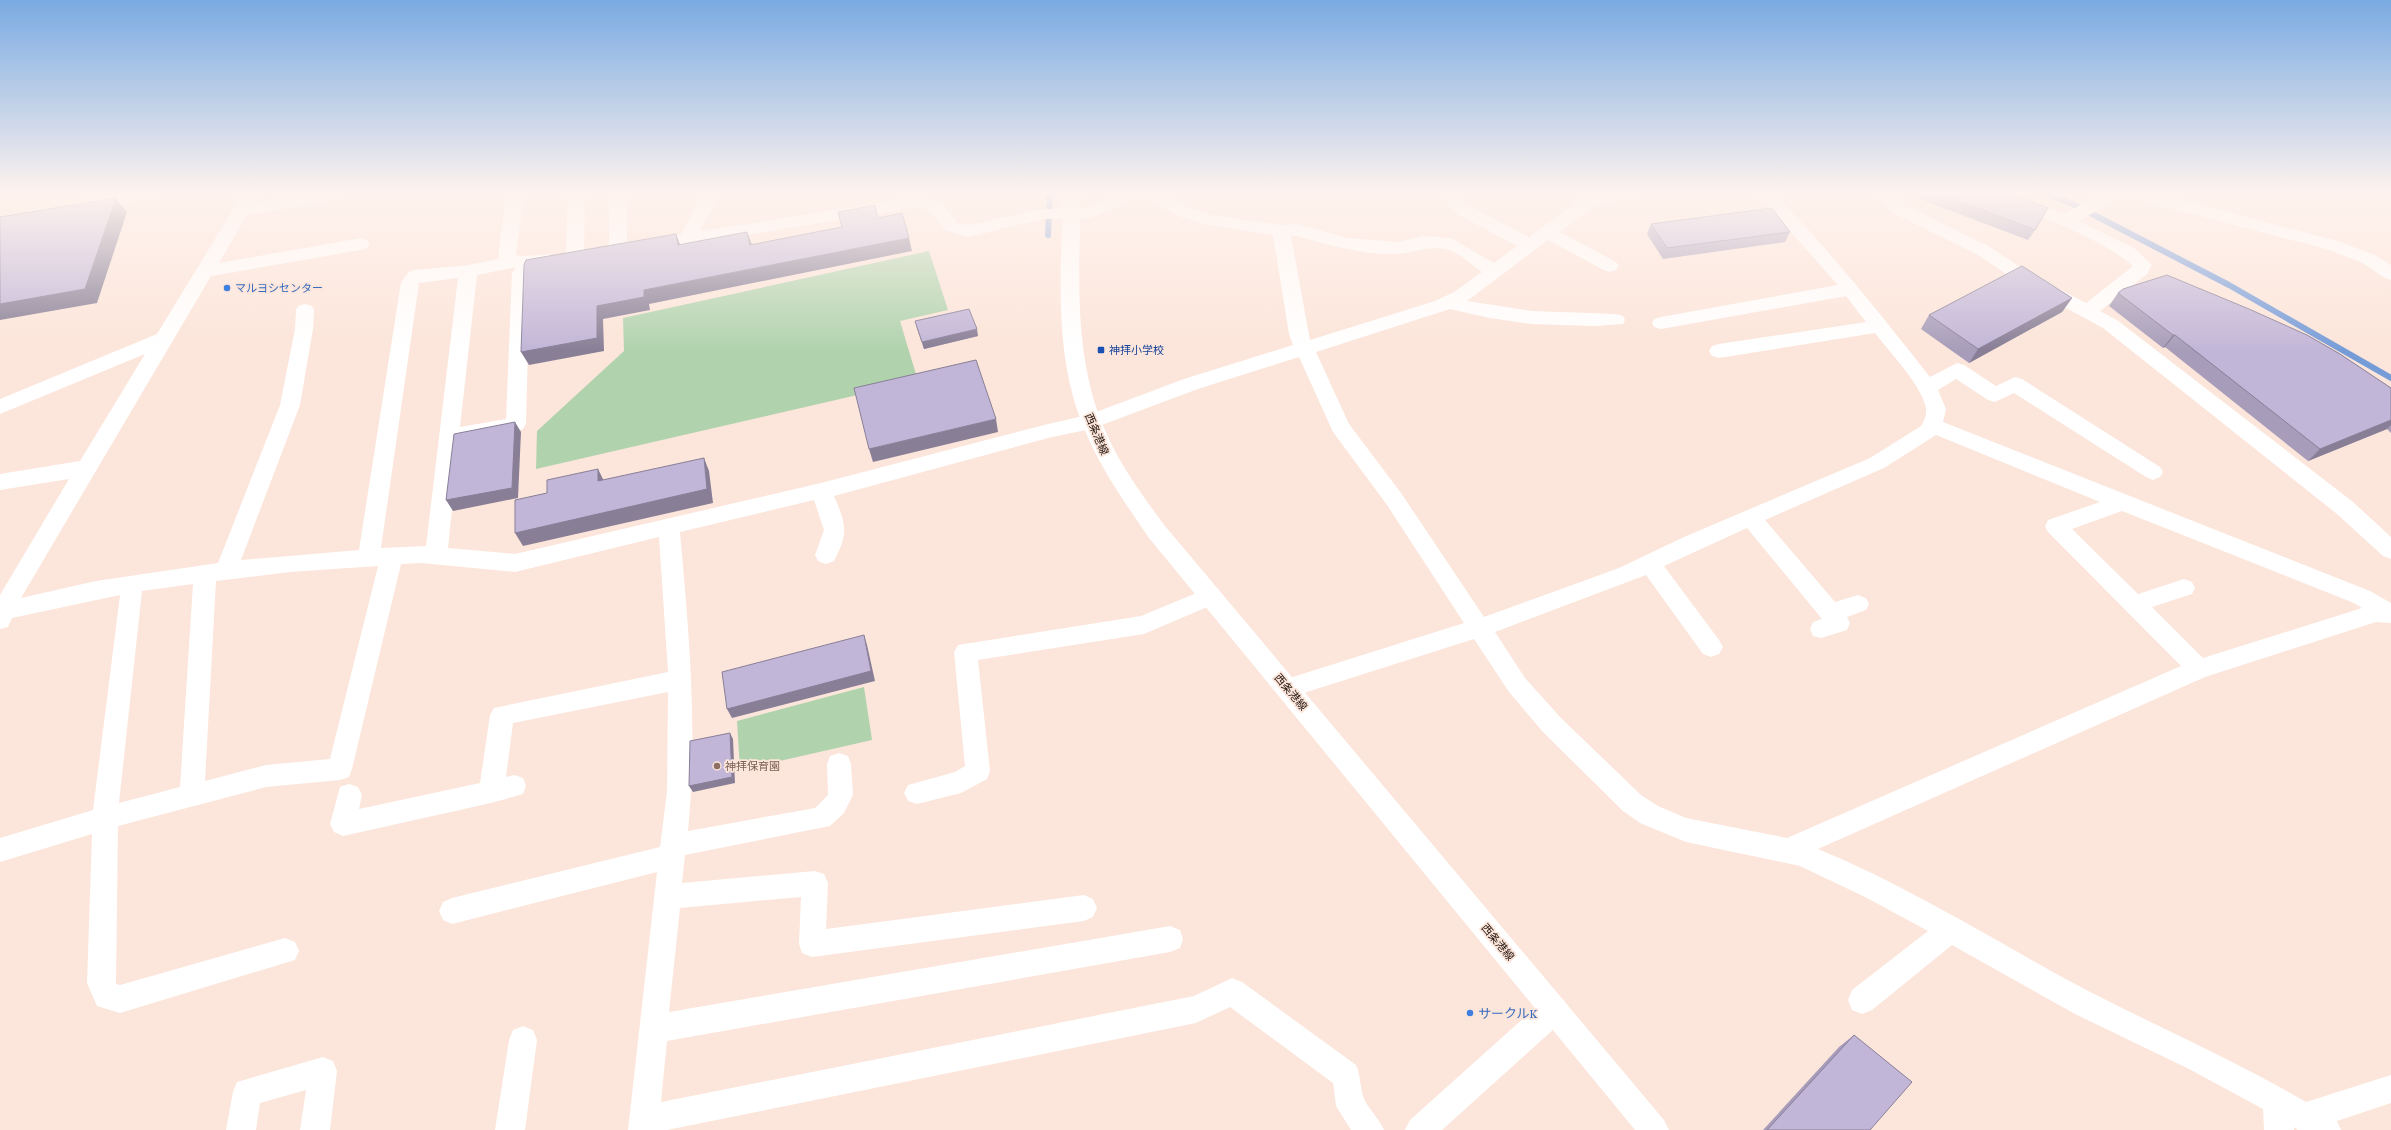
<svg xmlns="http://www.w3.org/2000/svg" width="2391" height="1130" font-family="'Crimson Pro','Noto Sans JP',serif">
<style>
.green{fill:#b0d3ad}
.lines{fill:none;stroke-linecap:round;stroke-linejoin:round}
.stream{stroke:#769cd8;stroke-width:6}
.minor{fill:#fff;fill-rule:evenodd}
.major{fill:#fff;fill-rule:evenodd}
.wall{fill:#a79dba}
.shaded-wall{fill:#887f97}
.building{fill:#c2b6d8;stroke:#887f97}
.shop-dot{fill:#3f7fe0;stroke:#fce5da;stroke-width:1.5}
.transit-dot{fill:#1a4fb4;stroke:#fce5da;stroke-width:1.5}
.education-dot{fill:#8d6e63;stroke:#fce5da;stroke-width:1.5}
.labels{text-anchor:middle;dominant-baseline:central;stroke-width:3.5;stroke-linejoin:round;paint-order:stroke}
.shop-label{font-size:11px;fill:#366cbe;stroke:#fce5da;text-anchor:start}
.transit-label{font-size:11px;fill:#164399;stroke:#fce5da;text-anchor:start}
.street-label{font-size:11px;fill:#21140e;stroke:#fce5da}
.education-label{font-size:11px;fill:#785e54;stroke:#fce5da;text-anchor:start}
.near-shop-label{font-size:13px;fill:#366cbe;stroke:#fce5da;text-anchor:start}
</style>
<rect width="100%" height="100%" fill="#fce5da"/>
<g class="green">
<polygon points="929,251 948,310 900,321 918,381 536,469 537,431 624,351 623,318"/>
<polygon points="864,687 872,740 740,770 737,721"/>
</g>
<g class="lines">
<g class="stream">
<polyline points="2043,193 2071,203 2229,285 2391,378"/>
<polyline points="1048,235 1050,193"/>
</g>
<g class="minor">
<path d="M 243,193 L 260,193 L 254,203 L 312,193 L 339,193 L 341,195 L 338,199 L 332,200 L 247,215 L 219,263 L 361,238 L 367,240 L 370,244 L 367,248 L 361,250 L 211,276 L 21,598 L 96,581 L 218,563 L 280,405 L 295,329 L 296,310 L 298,306 L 305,304 L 312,306 L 314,310 L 313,329 L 300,405 L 241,560 L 359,550 L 401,282 L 409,272 L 415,270 L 468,265 L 498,259 L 506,193 L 524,193 L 516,255 C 530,258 543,252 556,256 L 559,260 L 556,264 L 534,268 L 530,273 L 526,424 L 523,429 L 516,431 L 459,443 L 448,548 L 515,554 L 821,483 L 1048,424 L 1088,415 L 1184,379 L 1293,345 L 1289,334 L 1273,235 L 1203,224 L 1176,215 L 1142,195 L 1090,218 L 1043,219 L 968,237 L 945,230 L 929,210 L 918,207 L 650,251 L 644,249 L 641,245 L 644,241 L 681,234 L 703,193 L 720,193 L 700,231 L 918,197 L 941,203 L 957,223 L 968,225 L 1043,209 L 1087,208 L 1120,193 L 1163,193 L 1188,207 L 1211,215 L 1281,225 L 1297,224 L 1348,238 L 1398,242 L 1424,236 L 1451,238 L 1494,263 L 1517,246 L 1459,215 L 1447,204 L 1445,193 L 1463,193 L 1464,202 L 1471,207 L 1529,237 L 1581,199 L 1593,194 L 1639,193 L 1637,197 L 1603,203 L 1593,207 L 1560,232 L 1616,262 L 1619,266 L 1616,270 L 1610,272 L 1604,270 L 1548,240 L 1467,301 L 1532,311 L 1616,314 L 1623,316 L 1625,320 L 1623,324 L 1595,326 L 1532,324 L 1490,318 L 1450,309 L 1316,352 L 1349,424 L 1401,493 L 1484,617 L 1619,568 L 1684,537 L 1870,458 L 1921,426 C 1924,421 1927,415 1926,408 C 1921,384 1890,353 1875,333 L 1719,358 L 1712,356 L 1709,351 L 1712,346 L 1719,344 L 1866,322 L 1846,296 L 1661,329 L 1654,327 L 1652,323 L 1654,319 L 1661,317 L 1838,285 L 1756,193 L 1774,193 C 1830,251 1880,313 1930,377 L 1957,363 L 1964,365 L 1996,386 L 2015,377 L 2022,379 L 2160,467 L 2163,472 L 2160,477 L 2153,480 L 2146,477 L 2014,393 L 1995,402 L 1988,400 L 1956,379 L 1938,390 L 1946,409 L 1943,422 L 2370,591 L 2391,603 L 2391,623 L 2376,622 L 2205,677 L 1818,849 C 1908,886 1990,938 2075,984 C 2151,1024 2231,1058 2306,1102 L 2391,1075 L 2391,1103 L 2337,1121 L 2341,1130 L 2298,1130 L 2294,1127 L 2294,1130 L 2264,1130 L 2263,1109 L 2189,1069 L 2075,1014 L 1952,945 L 1872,1010 L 1862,1014 L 1852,1010 L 1848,1000 L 1852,990 L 1928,931 L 1867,898 L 1800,866 L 1686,842 L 1640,823 L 1623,811 L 1543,732 L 1509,692 L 1474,639 L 1288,698 L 1280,695 L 1276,688 L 1280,681 L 1464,623 L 1387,505 L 1333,432 L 1299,357 L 1198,389 L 1091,429 L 1048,438 L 834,496 C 846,524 849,533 834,561 L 826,564 L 818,561 L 815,555 L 824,530 L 814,500 L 680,532 C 689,632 698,731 688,831 L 815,808 L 828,795 L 827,764 L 830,756 L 839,753 L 848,756 L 851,764 L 853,795 L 844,813 L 830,826 L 685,855 L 682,883 L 815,871 L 824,874 L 828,883 L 826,929 L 1084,895 L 1093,899 L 1097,908 L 1093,917 L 1084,921 L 812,957 L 802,953 L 799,944 L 801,897 L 680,908 L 669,1012 L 1170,926 L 1180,930 L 1183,939 L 1180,948 L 1170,952 L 667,1041 L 661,1102 L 1194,996 L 1232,978 L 1242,982 L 1356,1065 C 1361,1076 1360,1091 1365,1101 C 1371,1111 1379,1119 1384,1130 L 1351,1130 L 1336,1106 L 1333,1083 L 1230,1007 L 1196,1023 L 667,1130 L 628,1130 L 657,872 L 452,924 L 443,920 L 439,911 L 443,902 L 452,898 L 660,847 L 667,791 L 668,692 L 513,723 L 506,777 L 514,775 L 523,778 L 526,786 L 523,794 L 491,803 L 343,836 L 334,832 L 330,824 L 340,787 L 349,784 L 358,787 L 362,795 L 359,809 L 480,783 L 490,715 L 494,708 L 668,672 L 659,537 L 515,572 L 421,563 L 401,564 L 352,769 L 349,777 L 340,780 L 266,787 L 118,826 L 116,984 L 120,985 L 285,938 L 295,942 L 299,951 L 295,960 L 120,1013 L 97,1006 L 87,983 L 92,834 L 0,862 L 0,838 L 93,810 L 120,595 L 12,618 L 8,627 L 0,629 L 0,595 L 69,479 L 0,490 L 0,474 L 80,461 L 145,354 L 0,414 L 0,399 L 157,334 ZM 1291,236 L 1297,236 C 1330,245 1362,255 1396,254 C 1414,253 1426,246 1445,249 C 1457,251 1472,265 1482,272 L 1454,292 L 1435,301 L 1310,340 ZM 516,267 L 512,273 L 506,419 L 460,427 L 477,275 ZM 458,278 L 426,546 L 381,548 L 419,283 ZM 1936,435 L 2100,502 L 2048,520 L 2045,526 L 2048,532 L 2181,666 L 1787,838 L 1686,818 L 1658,806 L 1641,795 L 1561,718 L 1525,678 L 1495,632 L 1646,575 L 1703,654 L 1711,657 L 1719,654 L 1723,647 L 1719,640 L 1664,566 L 1747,528 L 1822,619 L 1813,622 L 1810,629 L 1813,636 L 1821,638 L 1847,630 L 1850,623 L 1847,617 L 1866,610 L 1869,604 L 1866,598 L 1858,595 L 1835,602 L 1765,520 L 1884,468 ZM 2122,511 L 2354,603 L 2362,608 L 2203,658 L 2152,607 L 2192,594 L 2195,588 L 2192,582 L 2184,579 L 2138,594 L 2072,529 ZM 378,566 L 330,759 L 266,765 L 205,781 L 216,581 L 290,572 ZM 193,584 L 180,787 L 119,803 L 142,591 Z"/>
<polygon points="567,193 585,193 584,257 581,261 575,263 569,261 566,257"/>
<polygon points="609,193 627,193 627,250 624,254 612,254 609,250"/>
<path d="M 1874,193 L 1892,193 L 1905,205 L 1990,247 L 2029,273 L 2086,303 L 2133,266 C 2100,237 2033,214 1990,197 L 1988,193 L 2012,193 L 2064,214 L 2102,193 L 2123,193 L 2121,197 L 2079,221 L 2134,248 L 2152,265 L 2147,274 L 2100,311 L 2117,320 L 2353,502 L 2391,537 L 2391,559 L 2383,556 L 2337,514 L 2103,328 L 2017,281 L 1978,255 L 1893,213 Z"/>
<polygon points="2126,193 2155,193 2338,241 2375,255 2391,265 2391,280 2385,278 2363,263 2326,249 2128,197"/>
<polygon points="1211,587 1219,590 1222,596 1219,602 1144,634 978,660 990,771 987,779 961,793 917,804 908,801 904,793 908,785 955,772 965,766 954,652 958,645 1141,616"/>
<polygon points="1554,996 1564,1000 1568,1010 1564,1020 1442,1130 1405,1130 1410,1120 1544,1000"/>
<polygon points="523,1026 533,1030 537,1040 525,1130 495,1130 509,1040 513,1030"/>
<polygon points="323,1057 333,1061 337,1071 330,1130 300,1130 306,1090 260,1103 256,1130 226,1130 233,1092 237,1082"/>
</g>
<g class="major">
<polygon points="119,193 159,193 157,197 151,198 87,209 81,208 78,204 81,200"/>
<path d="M 1063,193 L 1081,193 C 1079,271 1073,355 1104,428 C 1119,464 1142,495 1165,526 L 1664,1120 L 1669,1130 L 1635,1130 L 1149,538 C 1125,503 1100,468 1084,428 C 1053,355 1061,270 1063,193 Z"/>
</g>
</g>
<g class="wall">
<polygon points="1904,193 2009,193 2035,230 2028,240"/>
<polygon points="1651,224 1790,232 1785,242 1663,259 1647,234"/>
<polygon points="2118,293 2391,388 2391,433 2387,429 2308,461 2165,347 2163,348 2109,306"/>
<polygon points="2072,298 2062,312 1969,363 1921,329 1929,315"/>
<polygon points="915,321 978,336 924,349 917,329"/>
<polygon points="1854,1035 1870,1130 1763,1130 1839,1047"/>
</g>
<g class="shaded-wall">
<polygon points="116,198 127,212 97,303 0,320 0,304"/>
<polygon points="747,232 752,245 750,245"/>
<polygon points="676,234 681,247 678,245"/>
<polygon points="909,238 912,251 649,304 650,310 603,319 604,351 529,365 521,352 597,306 644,290"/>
<polygon points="2072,298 2062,312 1969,363 1978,349"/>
<polygon points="977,329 978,336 924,349 922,342"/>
<polygon points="2173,335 2175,335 2165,347 2163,348"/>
<polygon points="996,419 998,432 873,462 869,449"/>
<polygon points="2391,420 2391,425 2387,429 2308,461 2320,449"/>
<polygon points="515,422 521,432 518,498 453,511 446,500"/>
<polygon points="704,458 709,471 713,503 523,546 515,533"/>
<polygon points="598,469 605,483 598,481"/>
<polygon points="864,635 867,645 875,681 732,718 727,709"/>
<polygon points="730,733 733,739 735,783 693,792 689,786"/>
</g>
<g class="building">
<polygon points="1938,193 2009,193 2048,208 2035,230"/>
<polygon points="116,198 85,289 0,304 0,217"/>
<polygon points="875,205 878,218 902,213 909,238 644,290 644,297 597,306 597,338 521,352 524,265 526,260 676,234 678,245 747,232 750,245 842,227 838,212"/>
<polygon points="1772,208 1790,232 1667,248 1651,224"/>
<polygon points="2022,266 2072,298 1978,349 1929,315"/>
<polygon points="2167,275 2249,309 2307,335 2340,354 2391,388 2391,420 2320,449 2175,335 2173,335 2118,293 2123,289"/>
<polygon points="969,309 977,329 922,342 915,321"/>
<polygon points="976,360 996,419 869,449 854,388"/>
<polygon points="515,422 512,488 446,500 454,434"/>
<polygon points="704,458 707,489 515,533 515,500 547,493 547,480 598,469 598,481"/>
<polygon points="864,635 871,671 727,709 722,672"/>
<polygon points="730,733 732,777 689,786 690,741"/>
<polygon points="1854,1035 1912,1082 1870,1130 1767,1130"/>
</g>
<linearGradient id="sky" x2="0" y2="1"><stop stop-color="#7aaae2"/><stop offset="0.55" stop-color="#fef3ee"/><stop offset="1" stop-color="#fef3ee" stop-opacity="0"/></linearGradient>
<rect width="2391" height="351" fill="url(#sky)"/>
<g class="shop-dot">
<circle cx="227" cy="288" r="4"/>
<circle cx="1470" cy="1013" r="4"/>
</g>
<rect class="transit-dot" x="1097" y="346" width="8" height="8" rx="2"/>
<circle class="education-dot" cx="717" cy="766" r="4"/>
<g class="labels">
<g class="shop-label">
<text x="235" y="288">マルヨシセンター</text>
</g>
<g class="transit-label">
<text x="1109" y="350">神拝小学校</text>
</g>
<g class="street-label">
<text transform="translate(1097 434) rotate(67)">西条港線</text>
<text transform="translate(1291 692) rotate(50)">西条港線</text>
<text transform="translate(1498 942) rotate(50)">西条港線</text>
</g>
<g class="education-label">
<text x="725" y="766">神拝保育園</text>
</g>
<g class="near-shop-label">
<text x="1478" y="1013">サークルK</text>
</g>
</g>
</svg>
